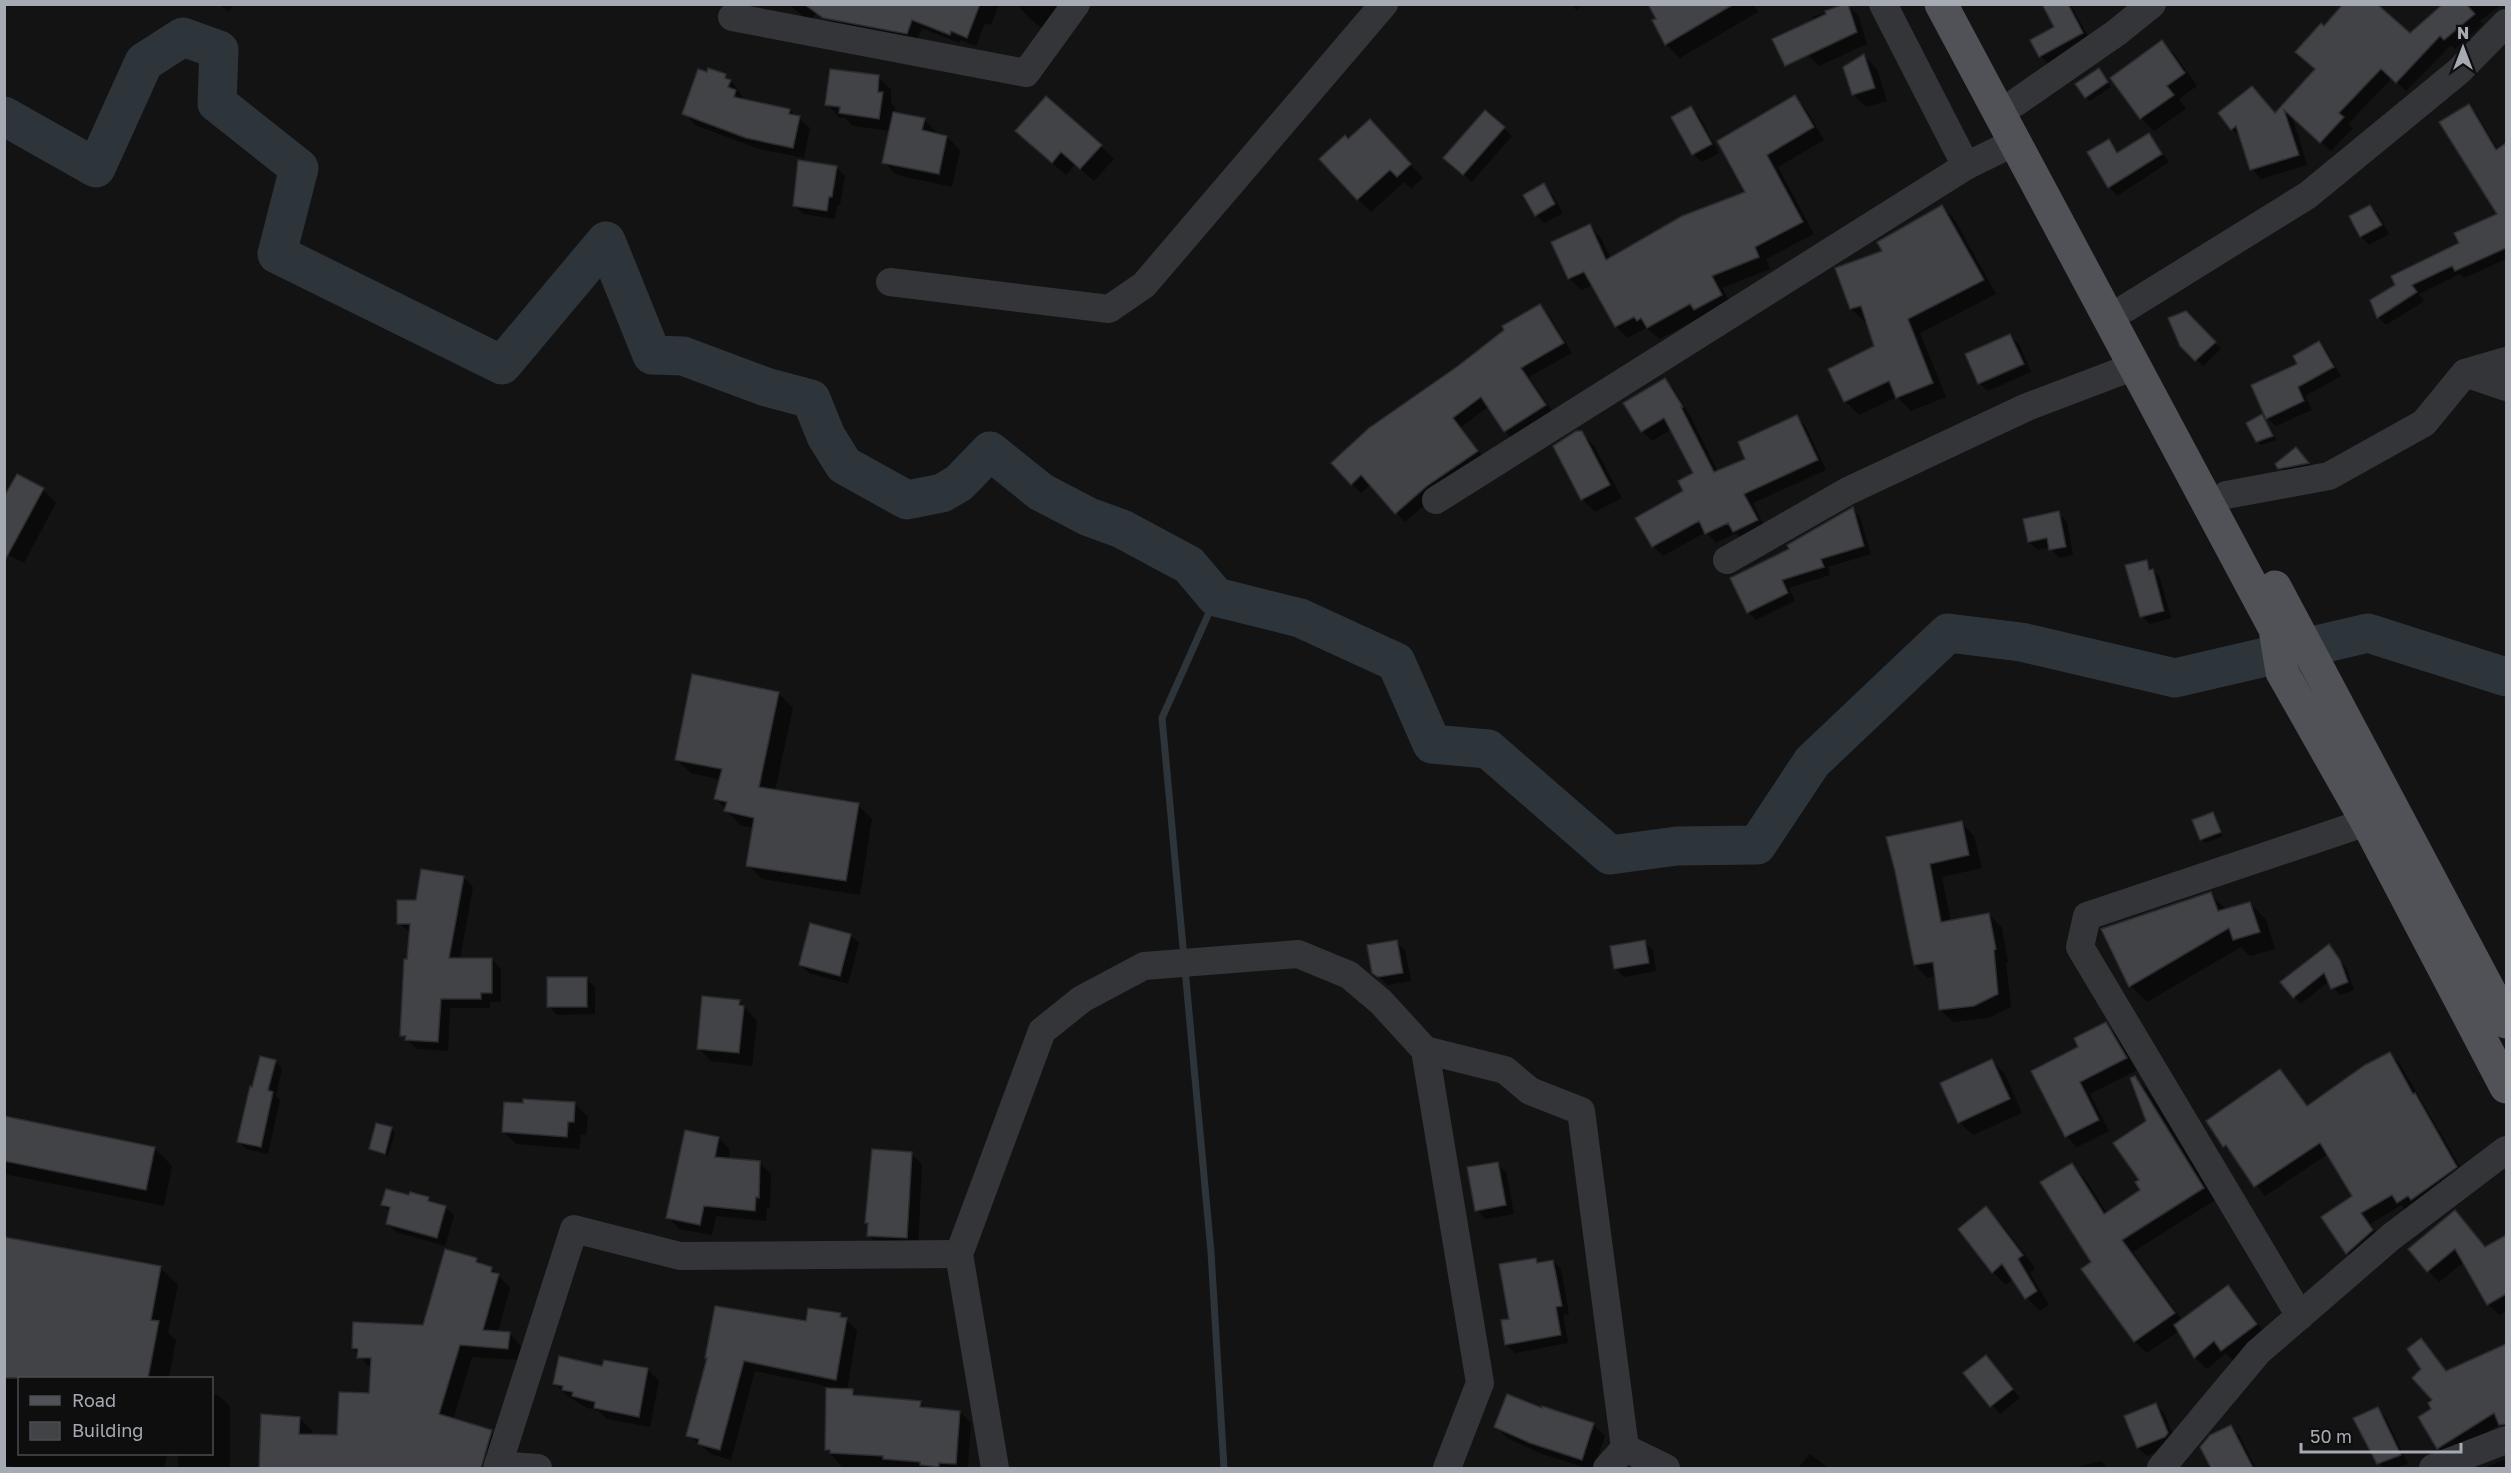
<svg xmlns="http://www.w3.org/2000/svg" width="2511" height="1473" font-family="'Golos Text',sans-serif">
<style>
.shadow{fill:#0007}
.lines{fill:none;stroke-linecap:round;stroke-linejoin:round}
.stream{stroke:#2d353b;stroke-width:7}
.river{stroke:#2d353b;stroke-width:39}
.building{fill:#424347;stroke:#2d2d30;stroke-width:1.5}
.minor{stroke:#343538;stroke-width:28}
.major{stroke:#505257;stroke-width:33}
</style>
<rect width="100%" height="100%" fill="#131314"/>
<g class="shadow">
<polygon points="219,4 235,4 228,12"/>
<polygon points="788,4 999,4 999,5 991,25 985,23 976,46 961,40 959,43 922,28 916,42 834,26 816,14 809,21"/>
<polygon points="1017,4 1067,4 1047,32 1030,19"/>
<polygon points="1571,4 1586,4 1576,10"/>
<polygon points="1649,4 1753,4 1758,12 1680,58 1666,44 1658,19"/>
<polygon points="2043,4 2070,4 2091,41 2049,64 2040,56 2056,28"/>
<polygon points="2438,4 2502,4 2480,21 2483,24 2455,49 2451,45 2406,91 2392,78 2348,124 2353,128 2331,151 2292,116 2307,165 2261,179 2252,169 2242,138 2232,129 2252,88 2276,114 2316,70 2325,28 2410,35 2441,8"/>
<polygon points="1848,5 1859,17 1867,44 1819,66 1808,55 1815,21 1812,17"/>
<polygon points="2162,42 2175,55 2197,86 2179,99 2186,109 2154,131 2141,118"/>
<polygon points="1864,56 1877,69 1887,101 1866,107 1853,94"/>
<polygon points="2102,74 2111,87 2090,101 2086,97"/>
<polygon points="725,75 736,87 745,101 789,110 810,128 804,158 759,149 695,125 684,113"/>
<polygon points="878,77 891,90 891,102 895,107 894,113 924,119 937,133 937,135 947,137 960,150 952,187 897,175 884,162 890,131 853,126 845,118 840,118 827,104"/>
<polygon points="1795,97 1806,109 1824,140 1778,167 1814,234 1766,259 1770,269 1722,288 1733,307 1702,316 1660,339 1646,328 1628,338 1616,326 1593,285 1581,290 1569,278 1590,226 1601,238 1611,259 1747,192"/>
<polygon points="2469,106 2477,114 2498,150 2506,147 2506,259 2464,278 2460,274 2419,294 2424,301 2386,325 2378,317 2372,301 2460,244 2500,215"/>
<polygon points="1691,108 1699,116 1719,153 1702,162 1693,154"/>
<polygon points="1504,128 1512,136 1472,182 1454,166"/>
<polygon points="1383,134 1423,178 1411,189 1404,182 1371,212 1358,199 1348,141"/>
<polygon points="2149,135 2169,162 2117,196 2109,187 2109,141 2120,154"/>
<polygon points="1030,144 1101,146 1114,159 1094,181 1075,164 1066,175"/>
<polygon points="836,167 845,176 840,205 837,205 835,219 803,214 795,206"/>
<polygon points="1543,185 1552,194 1563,213 1544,223 1536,215"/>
<polygon points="2370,206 2379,215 2389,234 2369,245 2361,236"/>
<polygon points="1942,207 1955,220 1996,294 1920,333 1946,397 1911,411 1897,397 1859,415 1845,401 1830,369 1876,347 1868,321 1865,322 1851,309 1837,269 1884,251"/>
<polygon points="1540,306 1549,315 1572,353 1529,377 1554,414 1515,441 1505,431 1489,406 1461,427 1486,461 1436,495 1405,522 1371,484 1361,493 1352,484 1459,368"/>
<polygon points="2186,312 2221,349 2203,366 2182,345"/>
<polygon points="2010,336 2019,344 2031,372 1988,391 1979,383"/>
<polygon points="2318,343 2327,351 2341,376 2305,396 2312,410 2276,426 2267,418 2299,365"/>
<polygon points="1665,379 1674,389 1691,417 1718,472 1747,460 1797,417 1806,427 1826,470 1753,503 1766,530 1744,541 1736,533 1716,543 1706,532 1663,556 1653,546 1637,519 1685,491 1695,474 1672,429 1652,441 1642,431"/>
<polygon points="2262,416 2276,440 2261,445 2258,441"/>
<polygon points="1581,433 1594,446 1622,498 1595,512 1582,499"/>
<polygon points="2293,464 2289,468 2310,464 2315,471 2288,476 2277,465"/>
<polygon points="17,476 43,490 56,503 24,563 4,553"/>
<polygon points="1852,509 1860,517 1871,554 1828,567 1830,575 1789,588 1795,601 1756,620 1748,612 1791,550"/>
<polygon points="2058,513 2067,522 2073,555 2059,558 2050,547 2038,550 2029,542"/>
<polygon points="2146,562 2160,578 2171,618 2150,624 2142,616"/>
<polygon points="778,693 793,708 775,791 858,805 872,819 860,895 762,879 748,865 754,828 740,825 716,799 721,780 691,773 676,759"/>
<polygon points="2213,814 2223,836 2205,843 2201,839"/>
<polygon points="1961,823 1974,836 1982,868 1942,877 1951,922 1989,915 2002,928 2008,962 2006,962 2011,1007 1988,1018 1953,1022 1940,1009 1936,976 1928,978 1915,965 1897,871"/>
<polygon points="463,877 473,887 460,959 492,959 501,969 501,1002 490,1002 490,1008 450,1008 448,1051 417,1049 402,1035 411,933 398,923 418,901"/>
<polygon points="2210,894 2227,910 2250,903 2266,920 2275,949 2250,956 2241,947 2147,1002 2131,986"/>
<polygon points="850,935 859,943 848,984 809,973 800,965"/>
<polygon points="1396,942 1405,950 1411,981 1387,985 1374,972"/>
<polygon points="1644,942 1653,950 1656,971 1624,977 1616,969"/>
<polygon points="2329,946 2347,969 2354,990 2340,995 2329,981 2301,1004 2294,997"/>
<polygon points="586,979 595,987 595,1014 557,1015 549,1006"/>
<polygon points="739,1001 757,1021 752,1066 711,1061 698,1048"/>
<polygon points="2105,1024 2117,1035 2137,1070 2090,1094 2109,1131 2077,1147 2066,1136 2080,1047"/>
<polygon points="2390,1054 2400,1064 2466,1177 2408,1212 2401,1205 2370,1224 2382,1241 2357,1263 2347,1253 2323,1218 2354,1196 2328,1154 2265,1196 2225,1146 2208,1121 2280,1071 2308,1107"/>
<polygon points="275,1061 282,1069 276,1096 280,1100 268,1154 246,1149 239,1141 253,1089"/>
<polygon points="1992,1061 2005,1074 2022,1113 1973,1135 1959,1122"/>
<polygon points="2135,1078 2147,1089 2215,1200 2133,1252 2182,1320 2228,1287 2240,1299 2268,1337 2234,1362 2226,1353 2207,1369 2195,1357 2179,1331 2147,1353 2135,1342 2083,1269 2093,1263 2072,1165 2084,1177 2107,1213 2142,1191 2141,1180 2147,1121"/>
<polygon points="575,1104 588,1117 586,1135 581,1134 579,1149 516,1144 503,1131 524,1105"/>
<polygon points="4,1118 154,1148 172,1166 164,1206 4,1174"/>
<polygon points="391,1129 395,1133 388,1156 374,1152 370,1149"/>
<polygon points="719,1138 730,1150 728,1160 760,1163 771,1174 770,1208 767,1208 766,1221 716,1216 712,1235 679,1229 668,1217"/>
<polygon points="911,1153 922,1165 918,1249 880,1247 869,1235 869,1226 866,1223"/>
<polygon points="1497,1164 1506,1172 1514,1214 1485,1219 1477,1210"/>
<polygon points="410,1197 428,1198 434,1204 445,1207 454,1216 445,1246 396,1232 387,1223 390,1212 383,1205"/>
<polygon points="1986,1208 1999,1221 2035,1268 2030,1273 2049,1305 2040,1311 2027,1298 2014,1278 2006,1285 1993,1272"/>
<polygon points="2455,1211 2486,1248 2506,1237 2506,1311 2500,1315 2488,1304 2464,1262 2439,1282 2428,1271"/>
<polygon points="4,1238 160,1268 178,1285 168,1333 176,1340 169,1378 20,1378 20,1454 167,1454 164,1468 21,1468 4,1465"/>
<polygon points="476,1259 482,1265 491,1268 510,1288 498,1332 509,1333 521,1346 520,1360 472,1357 453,1420 491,1432 503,1444 496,1468 260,1468 263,1416 299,1418 312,1430 311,1436 338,1437 370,1395 372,1370 353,1348 424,1327"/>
<polygon points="1535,1259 1539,1264 1553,1261 1561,1269 1569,1314 1563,1315 1568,1343 1515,1353 1507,1345 1511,1320"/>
<polygon points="840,1314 857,1331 847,1390 853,1391 859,1397 920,1402 927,1409 960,1412 971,1423 968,1468 842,1467 826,1449 827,1387 818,1384 755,1371 731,1460 711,1454 688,1435 708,1359 707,1358 807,1323"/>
<polygon points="2421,1340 2447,1372 2506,1345 2506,1430 2500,1424 2448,1458 2438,1448 2434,1401 2423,1370"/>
<polygon points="1986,1357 2020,1398 2000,1414 1965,1373"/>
<polygon points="605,1361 648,1370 659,1381 650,1427 607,1419 599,1411 585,1407 566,1395 554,1383 603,1368"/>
<polygon points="212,1395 218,1395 230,1406 230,1468 178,1468 178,1454 212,1454"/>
<polygon points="2156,1404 2164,1413 2176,1442 2147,1456 2138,1448 2126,1416"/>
<polygon points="1543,1408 1594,1425 1605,1436 1594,1468 1587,1468 1542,1454 1507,1438 1496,1426"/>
<polygon points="2378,1409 2386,1418 2408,1464 2395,1468 2384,1468 2379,1463"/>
<polygon points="2231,1427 2239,1435 2256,1468 2212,1468 2202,1447"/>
<polygon points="1810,1454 1828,1468 1798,1468"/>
<polygon points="2506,1459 2506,1468 2484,1468"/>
<polygon points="2101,1461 2108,1468 2073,1468"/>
</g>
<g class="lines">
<g class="stream">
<polyline points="1184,958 1162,718 1216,597"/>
<polyline points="1185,969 1211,1252 1224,1468"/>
</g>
<polyline class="river" points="4,116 96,168 144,62 183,37 219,50 217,103 299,168 277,254 502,365 606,241 652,355 683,356 766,387 811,399 826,436 844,465 907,500 942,493 959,483 990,451 1041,492 1089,517 1122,529 1189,565 1216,597 1300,618 1396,662 1432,744 1488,749 1610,855 1677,846 1757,845 1812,762 1948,633 2021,642 2175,678 2368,633 2506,677"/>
</g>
<g class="building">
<polygon points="804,4 980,4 967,38 951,31 950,35 912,20 907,34 823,18"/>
<polygon points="1648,4 1734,4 1665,45 1652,20 1656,19"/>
<polygon points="1845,4 1848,4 1857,32 1785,66 1772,39 1826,14 1825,11"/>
<polygon points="2042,4 2068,4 2083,33 2039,57 2030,40 2054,27"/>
<polygon points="2343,4 2377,4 2410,33 2443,4 2466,4 2475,14 2444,40 2440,36 2396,83 2381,69 2339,113 2344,117 2320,143 2284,110 2299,155 2250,170 2236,126 2231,130 2218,113 2252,86 2275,113 2315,69 2295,52 2321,23 2324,26"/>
<polygon points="2162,40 2185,73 2167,86 2174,95 2140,119 2110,78"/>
<polygon points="1864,54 1875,88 1852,95 1843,67"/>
<polygon points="708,68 726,74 725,78 731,80 728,87 736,90 734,97 790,109 789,114 800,116 793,148 746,138 682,114 698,69 707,72"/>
<polygon points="2099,68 2108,82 2085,98 2075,84"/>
<polygon points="830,69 879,75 878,92 883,92 879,119 839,113 840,107 825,105"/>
<polygon points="1795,95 1814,127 1767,155 1803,222 1755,247 1759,257 1712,276 1722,295 1694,310 1690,304 1647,328 1641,318 1637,321 1634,317 1615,327 1584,272 1568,279 1551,242 1590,224 1606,260 1682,216 1745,192 1717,141"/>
<polygon points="1046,96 1102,145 1080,169 1061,152 1052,163 1015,131"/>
<polygon points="2469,104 2496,150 2506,143 2506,248 2455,271 2452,266 2412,285 2417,292 2377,318 2370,300 2395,285 2391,276 2459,243 2454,233 2497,214 2439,122"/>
<polygon points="1691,106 1712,144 1692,155 1671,117"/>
<polygon points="1485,110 1505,127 1463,175 1443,158"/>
<polygon points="893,112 925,118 922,130 947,136 939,174 882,163"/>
<polygon points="1370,119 1411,164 1397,177 1390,170 1357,200 1319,159 1345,135 1348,139"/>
<polygon points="2149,133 2162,154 2108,188 2087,152 2109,139 2117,153"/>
<polygon points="798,160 837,166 832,197 829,197 827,211 793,206"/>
<polygon points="1544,183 1555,204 1535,216 1523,195"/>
<polygon points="1942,205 1984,280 1908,319 1933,383 1896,398 1889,381 1844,402 1828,369 1874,346 1861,306 1850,309 1835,268 1882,251 1877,242"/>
<polygon points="2370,205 2382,225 2360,237 2349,216"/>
<polygon points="1540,304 1564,343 1521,368 1546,405 1504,432 1481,397 1453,418 1478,451 1427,486 1395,514 1361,475 1351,485 1331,463 1369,428 1458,366 1504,330 1502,326"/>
<polygon points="2186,311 2216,342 2195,361 2180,346 2168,318"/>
<polygon points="2010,334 2024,364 1978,384 1965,354"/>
<polygon points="2319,341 2334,367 2298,387 2304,401 2266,419 2251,385 2297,364 2293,356"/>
<polygon points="1665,378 1683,407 1681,407 1714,472 1745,459 1738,442 1797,415 1818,460 1744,494 1758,520 1733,532 1728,523 1705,534 1699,521 1652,547 1635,518 1683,491 1678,481 1693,473 1664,418 1641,432 1623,403"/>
<polygon points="2262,414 2273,436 2256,442 2246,423"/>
<polygon points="1576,431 1582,431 1610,485 1581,500 1553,446"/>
<polygon points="2296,447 2309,463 2278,469 2275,464"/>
<polygon points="17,474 44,488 4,562 4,497"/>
<polygon points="1853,507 1864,546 1821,559 1824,567 1782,580 1788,593 1747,613 1730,578 1789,549 1787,545"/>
<polygon points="2059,511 2066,547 2049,550 2047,538 2028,542 2023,519"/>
<polygon points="2147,560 2149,570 2153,569 2164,611 2140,617 2125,565"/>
<polygon points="692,674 779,692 759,787 859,803 846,881 746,866 754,818 724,811 727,802 714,799 722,769 675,760"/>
<polygon points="2213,812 2221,832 2200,840 2192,820"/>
<polygon points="1962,821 1969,855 1930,864 1941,922 1989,913 1996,949 1994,950 1998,994 1974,1006 1939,1010 1933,962 1914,965 1895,871 1886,837"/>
<polygon points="421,869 464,876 449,958 492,958 492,993 481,993 481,999 441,999 438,1042 405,1040 406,1036 400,1036 404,959 407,959 410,924 397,924 397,900 416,900"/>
<polygon points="2211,892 2218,911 2250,902 2260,932 2233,940 2229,928 2129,987 2101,929"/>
<polygon points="810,923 851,934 840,976 799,965"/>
<polygon points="1397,940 1403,973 1378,977 1372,973 1367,945"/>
<polygon points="1645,940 1649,963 1614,969 1610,946"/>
<polygon points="2329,944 2340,960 2348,982 2331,989 2324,973 2293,998 2280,982"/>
<rect x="547" y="977" width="40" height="30"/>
<polygon points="702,996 740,1000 739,1005 744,1006 739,1053 697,1049"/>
<polygon points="2106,1022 2127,1058 2080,1082 2099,1120 2065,1137 2031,1071 2078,1047 2074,1038"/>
<polygon points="2390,1052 2413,1094 2415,1093 2457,1167 2411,1200 2408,1196 2397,1203 2392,1195 2361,1213 2373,1230 2346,1254 2321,1217 2352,1196 2320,1143 2254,1187 2226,1145 2223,1147 2206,1121 2280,1069 2307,1106 2365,1065"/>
<polygon points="260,1056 276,1060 268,1090 273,1092 261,1147 237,1142 250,1086 252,1087"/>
<polygon points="1992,1059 2010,1099 1958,1123 1940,1083"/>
<polygon points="2135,1076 2204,1188 2122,1240 2175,1313 2134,1342 2081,1269 2091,1262 2040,1182 2072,1163 2104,1214 2140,1190 2135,1182 2139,1180 2113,1143 2146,1121 2130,1078"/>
<polygon points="523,1099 575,1102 574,1122 568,1122 567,1137 502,1132 504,1102 523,1103"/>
<polygon points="4,1116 155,1147 146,1190 4,1161"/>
<polygon points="376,1123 392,1127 385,1154 369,1149"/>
<polygon points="685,1130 719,1137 715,1157 760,1161 759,1198 756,1197 755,1211 704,1206 700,1225 666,1218"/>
<polygon points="872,1149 912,1152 907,1238 867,1236 868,1223 865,1223"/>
<polygon points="1498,1162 1506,1205 1475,1211 1467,1167"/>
<polygon points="386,1189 409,1195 410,1192 429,1197 428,1201 446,1206 437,1238 386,1224 390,1207 381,1205"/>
<polygon points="1986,1206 2023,1255 2018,1259 2037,1291 2025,1299 2002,1264 1992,1273 1958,1229"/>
<polygon points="2455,1210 2485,1247 2506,1235 2506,1294 2487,1305 2455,1249 2427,1272 2408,1249"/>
<polygon points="4,1237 161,1266 151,1320 159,1321 148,1378 4,1378"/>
<polygon points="445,1249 477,1258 476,1262 492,1267 491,1272 499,1274 483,1330 510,1332 508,1349 460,1345 439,1414 492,1430 481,1468 259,1468 261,1414 300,1417 299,1434 337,1435 339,1392 369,1393 371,1358 357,1358 358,1349 352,1348 353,1322 423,1325"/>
<polygon points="1536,1258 1537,1263 1553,1260 1562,1306 1556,1307 1561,1335 1505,1345 1501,1320 1509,1319 1499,1264"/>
<polygon points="2228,1285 2257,1324 2221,1351 2214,1341 2194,1358 2174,1325"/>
<polygon points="715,1306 806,1321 808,1308 841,1313 840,1317 847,1318 836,1380 744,1361 720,1450 698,1444 699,1439 686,1436 707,1358 705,1358"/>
<polygon points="2421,1338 2446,1371 2506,1344 2506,1424 2499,1425 2494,1413 2437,1449 2418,1417 2431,1409 2428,1403 2432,1400 2412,1378 2421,1369 2407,1349"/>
<polygon points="1986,1355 2013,1389 1990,1407 1963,1373"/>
<polygon points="559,1356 602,1366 604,1360 648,1368 639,1417 594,1408 595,1402 572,1396 573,1392 562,1390 563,1386 553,1384"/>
<polygon points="826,1388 853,1389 853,1395 921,1401 920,1407 960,1411 956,1464 939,1463 939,1467 920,1465 920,1462 883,1459 883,1456 830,1453 830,1450 825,1450"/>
<polygon points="1507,1394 1542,1408 1542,1406 1594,1423 1582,1460 1530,1443 1494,1427"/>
<polygon points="2156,1403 2168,1433 2165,1437 2137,1448 2124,1416"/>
<polygon points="2378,1407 2401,1455 2377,1464 2353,1418"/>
<polygon points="2231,1425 2253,1468 2211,1468 2200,1447 2210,1435"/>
</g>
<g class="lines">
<g class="minor">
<polyline points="1883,4 1966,166"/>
<polyline points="732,17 1026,73 1076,4"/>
<polyline points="2015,103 2116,33 2152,4"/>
<polyline points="890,282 1109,309 1144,285 1384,4"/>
<polyline points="2126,308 2308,195 2459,71 2506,23"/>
<polyline points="2465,373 2506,387"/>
<polyline points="2226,495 2329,476 2424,423 2465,373 2506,361"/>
<polyline points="1436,500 1966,166 2015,142"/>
<polyline points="1727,560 1848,491 2027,407 2135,366"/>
<polyline points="1425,1050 1480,1383 1447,1468"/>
<polyline points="2300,1316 2080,947 2087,916 2367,822"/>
<polyline points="498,1465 538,1468"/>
<polyline points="497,1468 574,1229 680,1256 959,1254"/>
<polyline points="995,1468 959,1254 1042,1031 1082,999 1144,966 1298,954 1349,975 1381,1002 1425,1050 1505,1070 1530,1091 1581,1111 1625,1448 1666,1468"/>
<polyline points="1607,1468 1625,1448"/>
<polyline points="2161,1468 2258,1352 2391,1237 2506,1150"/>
<polyline points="2433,1468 2506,1440"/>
</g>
<g class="major">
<polyline points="1941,4 2275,629 2282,672 2367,822 2506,1087"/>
<polyline points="2275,587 2506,1022"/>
</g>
</g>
<rect width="2511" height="1473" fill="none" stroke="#a6aab3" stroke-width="12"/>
<rect x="18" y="1377" width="195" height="78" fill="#0e0e0f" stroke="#4b4c51" stroke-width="1.5"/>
<rect x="30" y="1396" width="30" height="9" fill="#505257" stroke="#4b4c51" stroke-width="1.5"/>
<text x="72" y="1407" font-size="18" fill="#a6aab3">Road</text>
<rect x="30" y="1422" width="30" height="18" fill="#424347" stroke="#4b4c51" stroke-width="1.5"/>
<text x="72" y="1437" font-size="18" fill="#a6aab3">Building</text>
<g transform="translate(2463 48)" stroke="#0e0e0f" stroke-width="4.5" paint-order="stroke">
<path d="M0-4.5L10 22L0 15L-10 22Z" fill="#a6aab3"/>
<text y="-9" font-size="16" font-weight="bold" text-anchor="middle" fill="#a6aab3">N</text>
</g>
<path d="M2301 1443v9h160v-9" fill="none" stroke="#a6aab3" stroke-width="3"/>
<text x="2310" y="1443" font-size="18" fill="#a6aab3" stroke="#0e0e0f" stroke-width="4.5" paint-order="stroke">50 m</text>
</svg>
